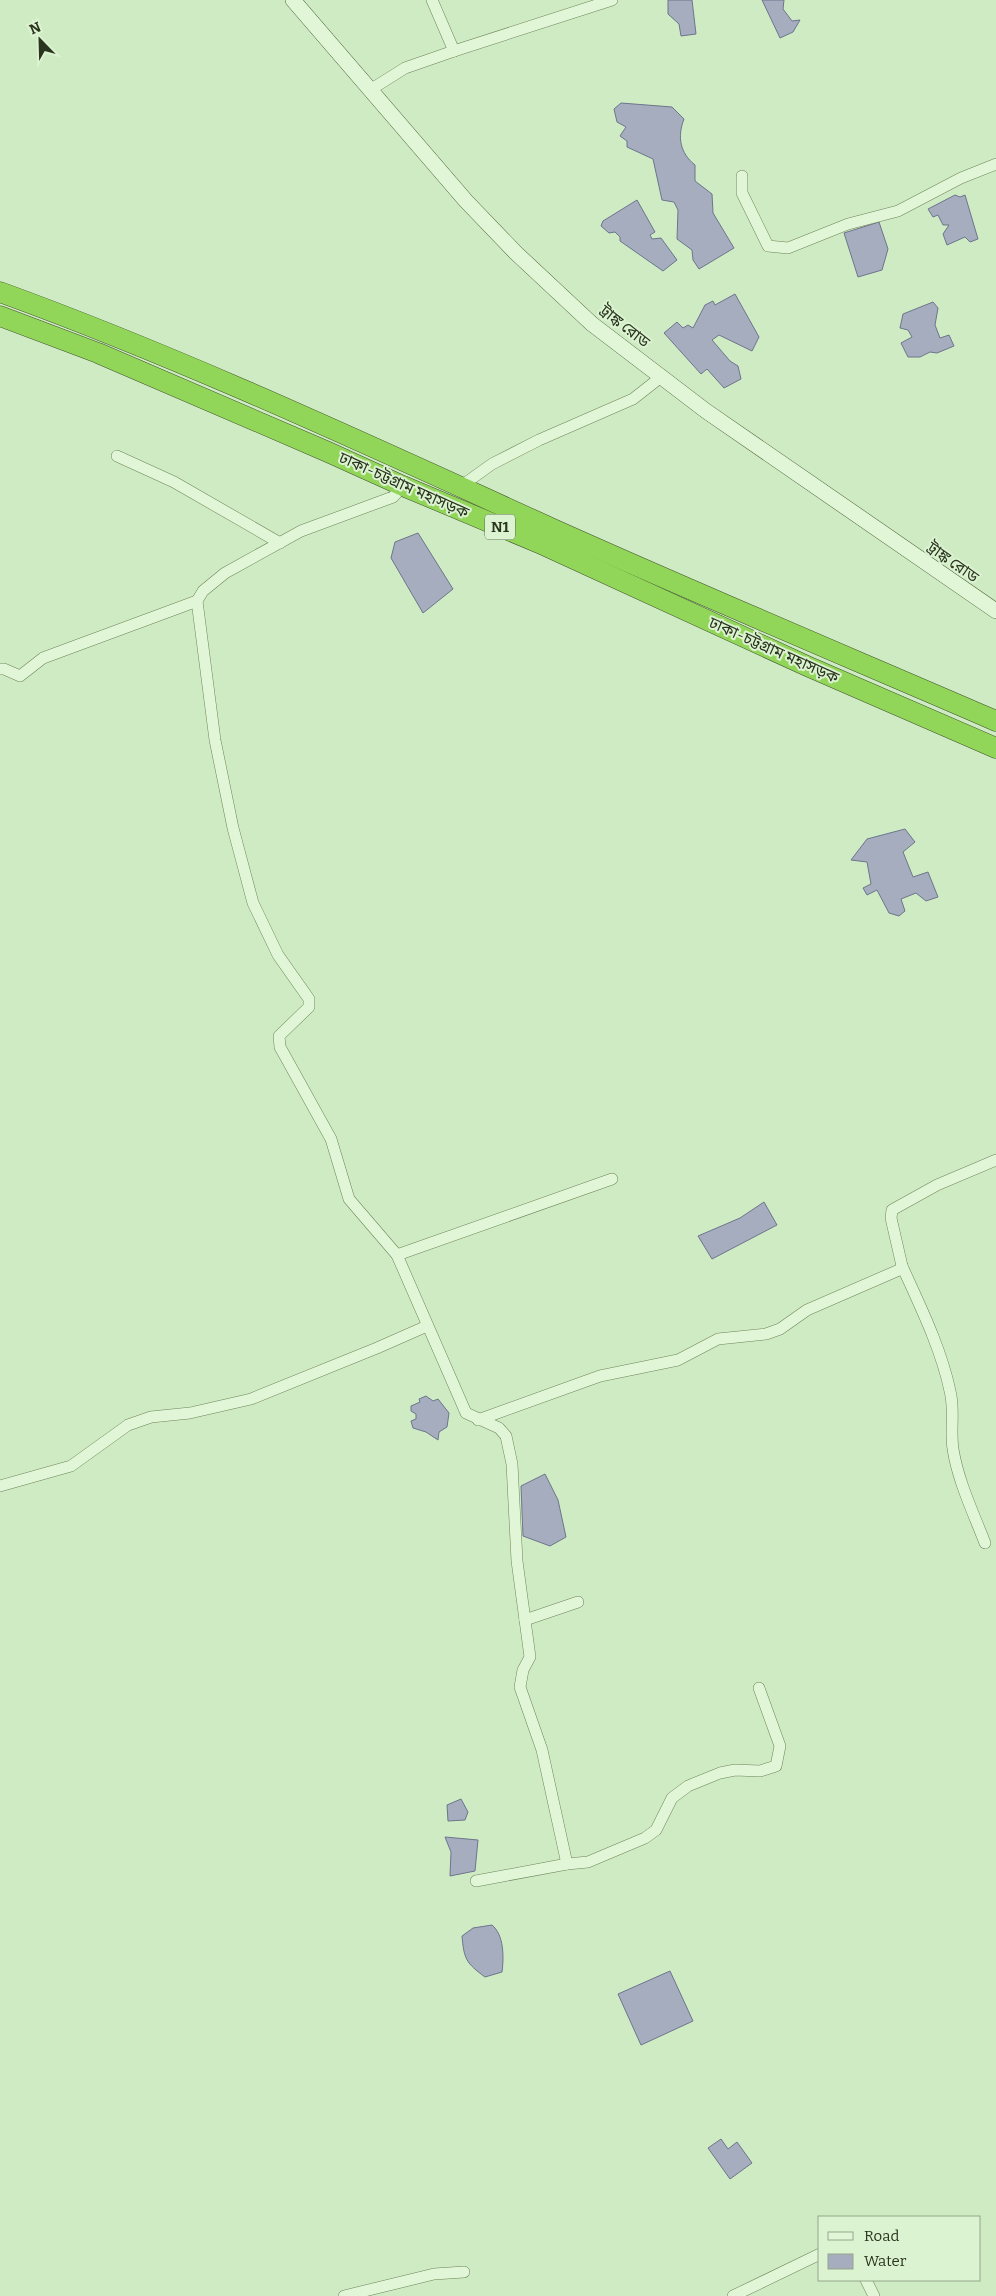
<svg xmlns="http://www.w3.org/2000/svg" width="996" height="2296" font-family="Bitter,'Noto Sans Bengali',serif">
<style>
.water{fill:#a5adbe;stroke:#6d758c}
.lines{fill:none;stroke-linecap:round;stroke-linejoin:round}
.street-casing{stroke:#6f845b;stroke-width:12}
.secondary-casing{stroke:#52663e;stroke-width:16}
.highway-casing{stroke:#42522f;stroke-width:21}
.street{stroke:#e0f6d6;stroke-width:11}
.secondary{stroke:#e0f6d6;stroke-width:15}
.highway{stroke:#91d559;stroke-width:20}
.labels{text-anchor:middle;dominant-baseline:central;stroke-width:4;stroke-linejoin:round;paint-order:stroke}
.shield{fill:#dcf3d2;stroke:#5f6e54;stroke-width:1}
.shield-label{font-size:15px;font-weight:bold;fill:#2a351e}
.street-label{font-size:16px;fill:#2a351e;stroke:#dcf3d2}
</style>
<rect width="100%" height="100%" fill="#cfebc3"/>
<g class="water">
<polygon points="668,0 692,0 696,34 681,36 679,24 668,14"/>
<polygon points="762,0 784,0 783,9 792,21 800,20 793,32 780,38"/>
<path d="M 621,103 L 672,107 L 684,119 C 677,137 680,153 695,165 L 695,181 L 712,194 L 713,213 L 734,248 L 699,269 L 693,260 L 692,250 L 677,239 L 678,210 L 674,202 L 662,200 L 653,159 L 627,147 L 627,141 L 620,136 L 626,127 L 617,122 L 614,109 Z"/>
<polygon points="955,195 960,197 965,195 978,239 970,242 965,237 947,245 943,234 949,225 943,225 938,215 933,217 928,209"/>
<polygon points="637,200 655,232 650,235 652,239 661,238 677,260 663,271 620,241 620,237 615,232 609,233 601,226 603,221"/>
<polygon points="879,222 888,249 882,270 858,277 844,233"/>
<polygon points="735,294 759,337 752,351 719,335 712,340 730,361 738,366 741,379 724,388 707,369 701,374 664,333 677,322 683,328 688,325 693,328 705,305 713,301 715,305"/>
<polygon points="933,302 938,308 935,325 940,338 949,335 954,346 937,353 930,352 920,357 908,357 901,343 912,337 908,330 900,328 903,314"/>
<polygon points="418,533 453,589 423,613 391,558 395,542"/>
<polygon points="905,829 915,842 903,852 913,877 928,872 938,897 926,901 916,893 901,899 905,911 899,916 889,913 877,890 867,895 863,888 871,884 867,862 851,860 867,839"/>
<polygon points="764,1202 777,1225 712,1259 698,1236 740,1218"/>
<polygon points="426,1396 433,1401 438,1399 449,1413 447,1427 439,1432 438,1440 426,1432 413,1428 411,1421 416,1419 416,1414 411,1411 411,1406 420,1402 419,1399"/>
<polygon points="545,1474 558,1500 566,1537 550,1546 523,1536 521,1486"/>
<polygon points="461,1799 468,1812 465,1820 448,1821 447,1805"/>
<polygon points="445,1837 478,1840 475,1871 450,1876 451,1852"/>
<path d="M 492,1925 C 504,1935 504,1957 502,1972 L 485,1977 C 466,1963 464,1959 462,1936 L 473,1928 Z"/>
<polygon points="670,1971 693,2021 641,2045 618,1994"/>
<polygon points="721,2139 728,2149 737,2142 752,2163 730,2179 708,2148"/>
</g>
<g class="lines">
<g class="street-casing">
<g id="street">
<polyline points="454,51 612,0"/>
<polyline points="370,90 405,68 454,51 432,0"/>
<polyline points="742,176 742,193 768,246 788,248 848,224 898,211 961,178 996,164"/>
<polyline points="117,456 174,482 280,543"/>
<polyline points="403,486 393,497 301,531 225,573 203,591 197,601 215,740 233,828 253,903 278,955 309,999 309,1007 279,1036 280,1047 331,1139 349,1199 397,1255 466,1413 499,1428 506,1436 512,1464 517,1561 530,1657 523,1670 520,1687 542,1750 567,1864"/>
<polyline points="460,487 492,464 539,440 633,399 661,377"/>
<polyline points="0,669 4,669 20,676 43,658 197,601"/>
<polyline points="397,1255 612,1179"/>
<path d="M 902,1266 C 920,1306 941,1348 950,1391 C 955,1410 950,1429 953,1449 C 958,1481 973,1512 985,1543"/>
<polyline points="478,1420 600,1376 678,1360 718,1339 766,1334 780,1329 807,1310 899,1270 902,1266 891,1218 892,1210 937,1185 996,1160"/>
<polyline points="0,1486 71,1466 128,1425 151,1417 190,1413 251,1399 377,1348 427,1326"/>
<polyline points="525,1620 578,1602"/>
<polyline points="476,1881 567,1864 588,1862 645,1838 656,1830 672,1798 688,1786 720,1773 735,1770 760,1771 776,1766 780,1746 759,1688"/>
<polyline points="866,2280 874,2296"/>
<polyline points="344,2296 434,2274 464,2272"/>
<polyline points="733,2296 820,2254"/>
</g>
</g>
<g class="secondary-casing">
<polyline id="secondary" points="293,0 466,201 516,253 592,324 706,411 996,611"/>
</g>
<g class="highway-casing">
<g id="highway">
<path d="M 0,292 C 187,360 370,446 551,528 C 698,594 848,657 996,721"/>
<polyline points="0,316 98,353 328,452 403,486 539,543 807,666 996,748"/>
</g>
</g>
<use href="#street" class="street"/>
<use href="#secondary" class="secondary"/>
<use href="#highway" class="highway"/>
</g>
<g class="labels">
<rect class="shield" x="485" y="514.5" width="30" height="25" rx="4"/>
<g class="shield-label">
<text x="500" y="527">N1</text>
</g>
<g class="street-label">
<text transform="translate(625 326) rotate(38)">ট্রাঙ্ক রোড</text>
<text transform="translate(404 485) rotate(24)">ঢাকা-চট্টগ্রাম মহাসড়ক</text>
<text transform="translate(953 562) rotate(35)">ট্রাঙ্ক রোড</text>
<text transform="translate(774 650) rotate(24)">ঢাকা-চট্টগ্রাম মহাসড়ক</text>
</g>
</g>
<rect x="818" y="2216" width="162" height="65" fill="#dcf3d2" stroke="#95a78a"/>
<rect x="828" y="2232" width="25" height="8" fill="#e0f6d6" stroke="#95a78a"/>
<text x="864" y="2241" font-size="15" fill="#2a351e">Road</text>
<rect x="828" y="2254" width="25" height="15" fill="#a5adbe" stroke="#95a78a"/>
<text x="864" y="2266" font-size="15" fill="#2a351e">Water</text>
<g transform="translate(40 40) rotate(337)" stroke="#dcf3d2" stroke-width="4" paint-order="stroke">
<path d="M0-4L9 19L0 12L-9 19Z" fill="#2a351e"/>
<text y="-8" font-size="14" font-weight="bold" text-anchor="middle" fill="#2a351e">N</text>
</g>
</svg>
